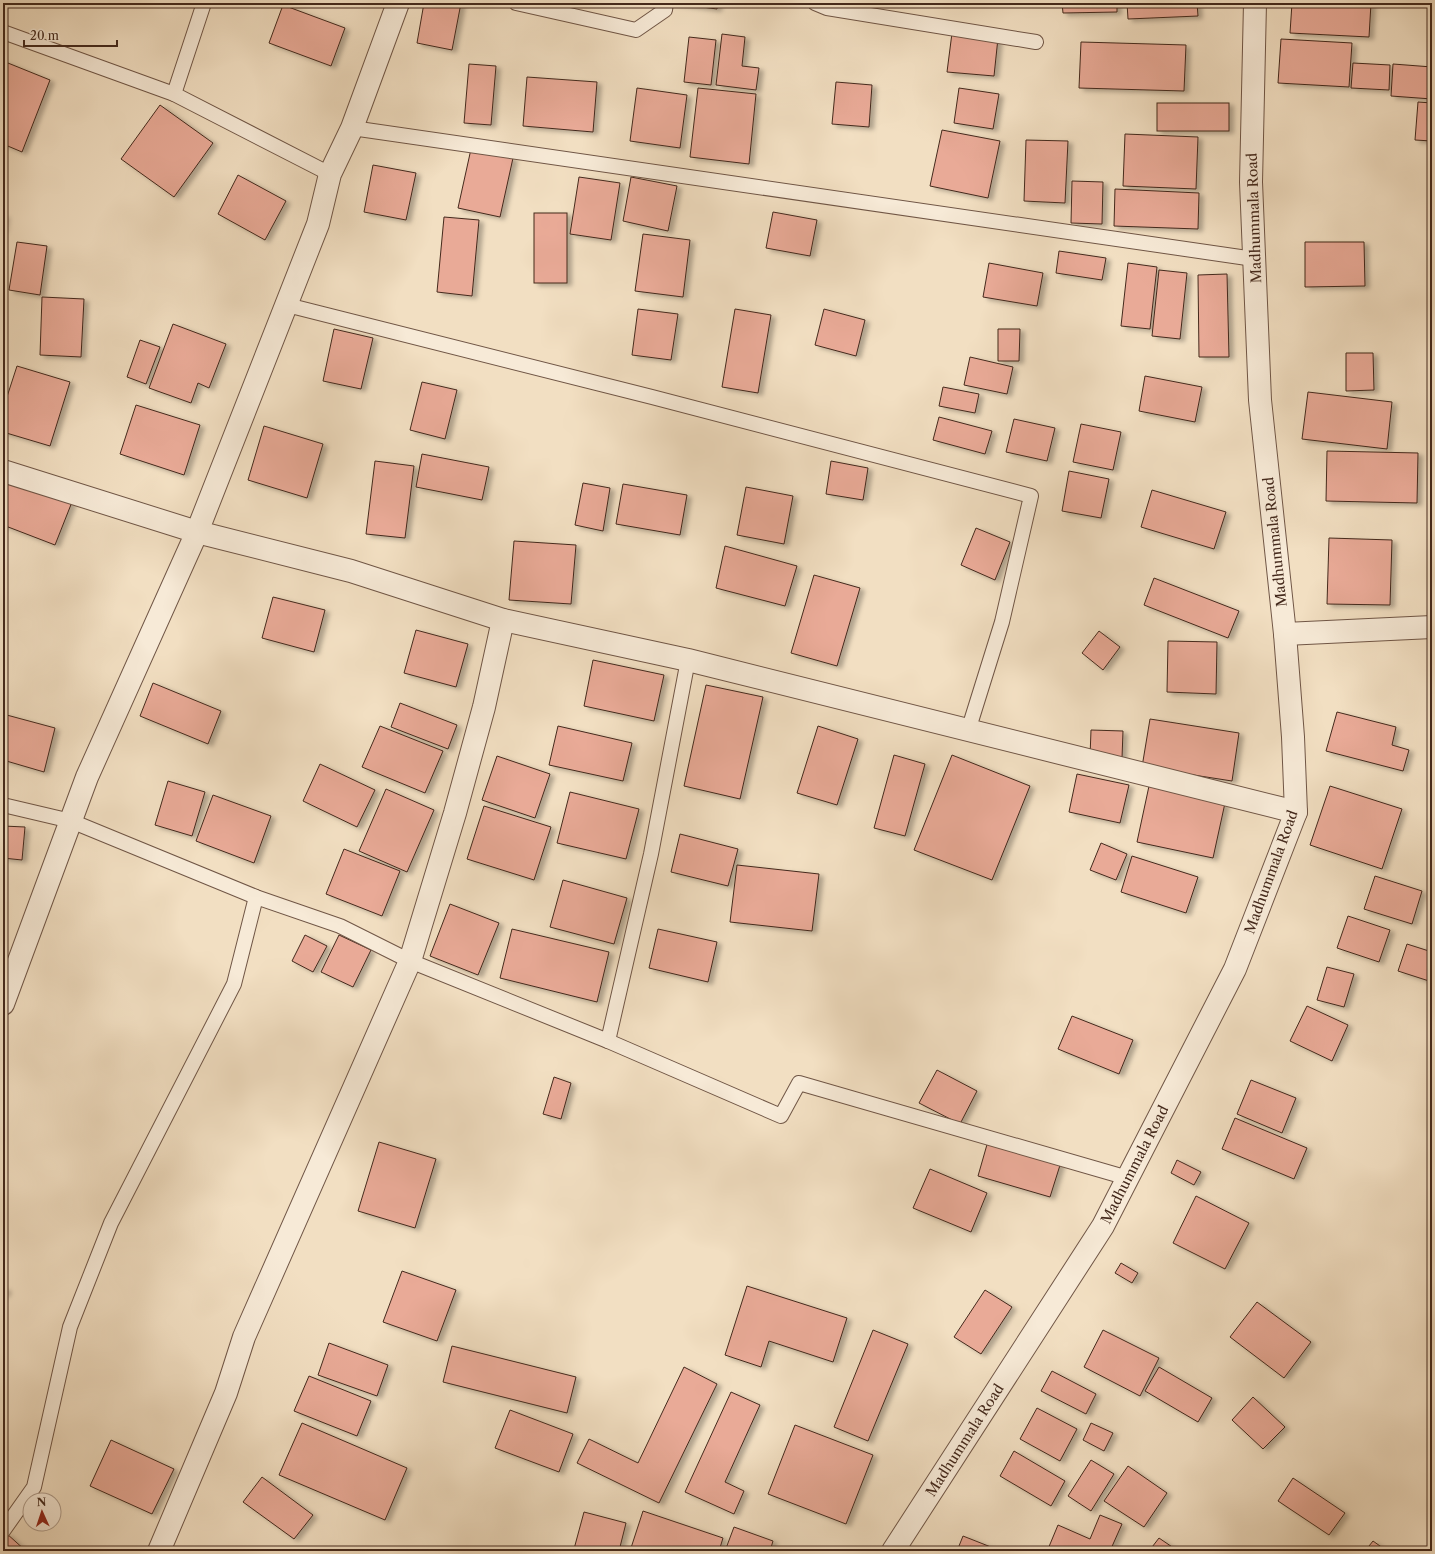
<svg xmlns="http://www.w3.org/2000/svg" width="1435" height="1554" font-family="'Libre Caslon Text',serif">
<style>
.building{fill:#e9aa97;stroke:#44291c;filter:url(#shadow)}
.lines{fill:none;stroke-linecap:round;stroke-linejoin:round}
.service-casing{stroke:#705646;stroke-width:16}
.minor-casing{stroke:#705646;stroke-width:24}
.tertiary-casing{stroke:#705646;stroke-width:24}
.service{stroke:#f7ead7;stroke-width:14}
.minor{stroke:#f7ead7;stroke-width:22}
.tertiary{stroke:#f7ead7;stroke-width:22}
.labels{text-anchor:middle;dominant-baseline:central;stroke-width:3.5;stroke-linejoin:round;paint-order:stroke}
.street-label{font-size:14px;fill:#44291c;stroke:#f7ead7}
</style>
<defs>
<filter id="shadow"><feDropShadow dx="4.5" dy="2.5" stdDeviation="2" flood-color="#0004"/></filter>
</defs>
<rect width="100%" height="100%" fill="#f2dfc2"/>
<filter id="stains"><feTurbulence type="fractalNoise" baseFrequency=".005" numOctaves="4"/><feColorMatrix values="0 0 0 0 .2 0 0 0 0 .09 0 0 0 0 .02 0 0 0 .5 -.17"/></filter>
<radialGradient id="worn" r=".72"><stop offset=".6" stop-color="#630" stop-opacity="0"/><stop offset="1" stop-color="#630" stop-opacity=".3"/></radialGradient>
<g class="building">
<polygon points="424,3 461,3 452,50 417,43"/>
<polygon points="672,3 718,3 717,9"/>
<polygon points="1062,3 1117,3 1117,12 1063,13"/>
<polygon points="1127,3 1197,3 1198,16 1128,19"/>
<polygon points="1292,3 1371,3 1369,37 1290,33"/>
<polygon points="283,5 345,28 331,66 269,43"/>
<polygon points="952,33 998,38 994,76 947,72"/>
<polygon points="722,34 745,37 742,66 759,68 756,90 716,85"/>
<polygon points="689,37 716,40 711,85 684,82"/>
<polygon points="1281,39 1352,43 1349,87 1278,83"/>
<polygon points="1081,42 1186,45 1184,91 1079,88"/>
<polygon points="3,61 50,80 22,152 3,144"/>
<polygon points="1353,63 1390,65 1389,90 1351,88"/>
<polygon points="469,64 496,66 491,125 464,123"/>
<polygon points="1393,64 1432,67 1432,99 1391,96"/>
<polygon points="527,77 597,82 593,132 523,126"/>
<polygon points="836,82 872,85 869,127 832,124"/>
<polygon points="637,88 687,95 680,148 630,141"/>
<polygon points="698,88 756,94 749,164 690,157"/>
<polygon points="959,88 999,94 993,129 954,123"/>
<polygon points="1418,102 1432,103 1432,141 1415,140"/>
<rect x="1157" y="103" width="72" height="28"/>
<polygon points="160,105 213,143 174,197 121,159"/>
<polygon points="942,130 1000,141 988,198 930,186"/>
<polygon points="1125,134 1198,137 1196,189 1123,186"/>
<polygon points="1026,140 1068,141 1065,203 1024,201"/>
<polygon points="471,149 513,158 500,217 458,208"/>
<polygon points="373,165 416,173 406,220 364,212"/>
<polygon points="238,175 286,201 265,240 218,214"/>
<polygon points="579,177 620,183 611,240 570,234"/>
<polygon points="631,177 677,186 668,231 623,221"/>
<polygon points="1072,181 1103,182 1102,224 1071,223"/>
<polygon points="1115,189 1199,193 1198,229 1114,226"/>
<polygon points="773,212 817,220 810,256 766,248"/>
<rect x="534" y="213" width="33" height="70"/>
<polygon points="3,215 5,215 3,231"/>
<polygon points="444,217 479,220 472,296 437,292"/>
<polygon points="643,234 690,240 683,297 635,291"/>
<polygon points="17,242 47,246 40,295 9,290"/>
<polygon points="1305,242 1364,242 1365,286 1305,287"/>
<polygon points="1059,251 1106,258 1102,280 1056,273"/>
<polygon points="989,263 1043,273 1037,306 983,297"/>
<polygon points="1128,263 1157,267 1150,329 1121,326"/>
<polygon points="1159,270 1187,273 1180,339 1152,336"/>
<polygon points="1227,274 1229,357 1199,357 1198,275"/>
<polygon points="42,297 84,299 81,357 40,355"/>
<polygon points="638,309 678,314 671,360 632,355"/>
<polygon points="735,309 771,315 758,393 722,387"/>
<polygon points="824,309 865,320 856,356 815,345"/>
<polygon points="173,324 226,344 209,388 198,383 191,403 149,388"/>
<polygon points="334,329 373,338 361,389 323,381"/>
<polygon points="998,329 1020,329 1019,361 998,361"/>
<polygon points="140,340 160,347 146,384 127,377"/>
<polygon points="1346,353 1373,353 1374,390 1346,391"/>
<polygon points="970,357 1013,367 1007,394 964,385"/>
<polygon points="17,366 70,382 50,446 3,432 3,409"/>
<polygon points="1145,376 1202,387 1195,422 1139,411"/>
<polygon points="422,382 457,390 445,439 410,430"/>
<polygon points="943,387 979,394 975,413 939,406"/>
<polygon points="1308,392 1392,402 1387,449 1302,439"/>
<polygon points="136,405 200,425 184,475 120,454"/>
<polygon points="939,417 992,431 985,454 933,440"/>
<polygon points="1014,419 1055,428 1047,461 1006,452"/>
<polygon points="1081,424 1121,432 1113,470 1073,462"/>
<polygon points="264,426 323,444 307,498 248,480"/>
<polygon points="1327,451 1418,453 1417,503 1326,501"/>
<polygon points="422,454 489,467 482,500 416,487"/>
<polygon points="375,461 414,466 405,538 366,534"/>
<polygon points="831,461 868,468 863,500 826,494"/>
<polygon points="1069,471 1109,479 1101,518 1062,511"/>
<polygon points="3,475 72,502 55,545 3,525"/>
<polygon points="583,483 610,488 603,531 575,525"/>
<polygon points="623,484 687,495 680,535 616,524"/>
<polygon points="746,487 793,496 784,544 737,535"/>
<polygon points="1152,490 1226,512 1214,549 1141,527"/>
<polygon points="976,528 1010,542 995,580 961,565"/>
<polygon points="1329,538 1392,540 1390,605 1327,604"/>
<polygon points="514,541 576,545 571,604 509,600"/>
<polygon points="725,546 797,566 785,606 716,588"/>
<polygon points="814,575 860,588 837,666 791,653"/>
<polygon points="1154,578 1239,611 1228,638 1144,605"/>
<polygon points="273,597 325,610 314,652 262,638"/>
<polygon points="416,630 468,644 456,687 404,673"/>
<polygon points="1099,631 1120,647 1103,670 1082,653"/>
<polygon points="1168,641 1217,642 1216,694 1167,692"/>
<polygon points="593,660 664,675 654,721 584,706"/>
<polygon points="153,683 221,711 208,744 140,716"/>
<polygon points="706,685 763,697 740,799 684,786"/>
<polygon points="400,703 457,725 448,749 391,727"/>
<polygon points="1337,712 1396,727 1392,745 1409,750 1403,771 1326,751"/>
<polygon points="3,714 55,728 44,772 3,760"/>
<polygon points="1150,719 1239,733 1232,781 1142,767"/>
<polygon points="380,726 443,751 425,793 362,767"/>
<polygon points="558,726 632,743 623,781 549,765"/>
<polygon points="818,726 858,739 837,805 797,793"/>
<polygon points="1091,730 1123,731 1122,758 1090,757"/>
<polygon points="894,755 925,764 905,836 874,828"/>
<polygon points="952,755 1030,786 992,880 914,850"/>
<polygon points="497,756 550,774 535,818 482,800"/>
<polygon points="320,764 375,790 357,827 303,801"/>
<polygon points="1077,774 1129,785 1120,823 1069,812"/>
<polygon points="168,781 205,792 192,836 155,825"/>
<polygon points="1149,786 1225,803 1213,858 1137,842"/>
<polygon points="1330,786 1402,809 1382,869 1310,845"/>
<polygon points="386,789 434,810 407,872 359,851"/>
<polygon points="570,792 639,809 626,859 557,843"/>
<polygon points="213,795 271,816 254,863 196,841"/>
<polygon points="484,806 551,827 534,880 467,859"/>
<polygon points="3,826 25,827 22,860 3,858"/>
<polygon points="680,834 738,849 728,886 671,872"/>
<polygon points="1101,843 1127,854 1116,880 1090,870"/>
<polygon points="344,849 400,871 382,916 326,894"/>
<polygon points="1132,856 1198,877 1186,913 1121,892"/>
<polygon points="737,865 819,874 812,931 730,922"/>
<polygon points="1375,876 1422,891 1412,924 1364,909"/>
<polygon points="563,880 627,898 614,944 550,927"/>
<polygon points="450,904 499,923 478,975 430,956"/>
<polygon points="1348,916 1390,930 1379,962 1337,948"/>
<polygon points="512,929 609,952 597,1002 500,978"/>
<polygon points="658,929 717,942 708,982 649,968"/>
<polygon points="305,935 327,946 313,972 292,961"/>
<polygon points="339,935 371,950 353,987 321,972"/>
<polygon points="1407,944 1432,952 1432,970 1429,981 1398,971"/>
<polygon points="1327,967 1354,974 1344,1007 1317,1000"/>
<polygon points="1307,1006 1348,1025 1332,1061 1290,1041"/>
<polygon points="1072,1016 1133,1040 1119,1074 1058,1049"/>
<polygon points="937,1070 977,1091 960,1124 919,1103"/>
<polygon points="554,1077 571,1083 561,1119 543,1114"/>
<polygon points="1251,1080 1296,1098 1282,1133 1237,1114"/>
<polygon points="1235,1118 1307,1148 1294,1179 1222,1149"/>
<polygon points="988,1141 1061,1162 1050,1197 978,1176"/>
<polygon points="379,1142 436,1159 415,1228 358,1211"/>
<polygon points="1177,1160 1201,1172 1194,1185 1171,1173"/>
<polygon points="930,1169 987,1193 971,1232 913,1208"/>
<polygon points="1196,1196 1249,1223 1225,1269 1173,1243"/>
<polygon points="1121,1263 1138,1273 1132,1283 1115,1273"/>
<polygon points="402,1271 456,1290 437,1341 383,1322"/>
<polygon points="747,1286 847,1318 833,1362 769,1341 761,1367 725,1355"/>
<polygon points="3,1287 7,1290 3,1296"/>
<polygon points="985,1290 1012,1307 981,1354 954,1337"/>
<polygon points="1257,1302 1311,1342 1284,1378 1230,1337"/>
<polygon points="873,1330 908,1344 868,1441 834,1427"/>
<polygon points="1103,1330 1159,1358 1140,1396 1084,1367"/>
<polygon points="329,1343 388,1365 377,1396 318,1375"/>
<polygon points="452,1346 576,1377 567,1413 443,1382"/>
<polygon points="684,1367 717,1384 659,1503 577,1463 589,1439 638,1463"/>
<polygon points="1159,1367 1212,1398 1198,1422 1145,1391"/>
<polygon points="1052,1371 1096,1394 1086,1414 1041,1391"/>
<polygon points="309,1376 371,1401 357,1436 294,1411"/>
<polygon points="731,1392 760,1405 725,1482 744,1491 734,1514 685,1492"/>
<polygon points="1253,1397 1285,1427 1263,1449 1232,1420"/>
<polygon points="1037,1408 1077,1429 1060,1461 1020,1439"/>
<polygon points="510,1410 573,1434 559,1472 495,1448"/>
<polygon points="302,1423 407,1468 385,1520 279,1475"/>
<polygon points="1091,1423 1113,1433 1104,1451 1083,1440"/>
<polygon points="795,1425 873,1455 846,1524 768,1494"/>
<polygon points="111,1440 174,1469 152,1514 90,1486"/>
<polygon points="1014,1451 1065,1481 1051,1506 1000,1476"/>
<polygon points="1091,1460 1114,1474 1091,1511 1068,1496"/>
<polygon points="1128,1466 1167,1493 1144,1527 1104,1501"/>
<polygon points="262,1477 313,1515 294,1539 243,1502"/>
<polygon points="1293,1478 1345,1513 1329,1535 1278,1501"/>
<polygon points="643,1511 723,1538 719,1551 630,1551"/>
<polygon points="584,1512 626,1523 619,1551 582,1551 574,1549"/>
<polygon points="1100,1515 1122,1524 1110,1551 1053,1551 1048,1549 1058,1525 1090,1539"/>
<polygon points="734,1527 773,1541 770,1551 725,1551"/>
<polygon points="6,1533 26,1551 3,1551 3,1537"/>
<polygon points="963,1536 1001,1551 957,1551"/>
<polygon points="1159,1538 1178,1551 1149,1551"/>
<polygon points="1373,1541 1387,1551 1365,1551"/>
</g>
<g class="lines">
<g class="service-casing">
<g id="service">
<polyline points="204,3 174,94 330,174"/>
<polyline points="516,3 636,30 665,10 666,3"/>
<polyline points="815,3 827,8 1036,42"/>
<polyline points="3,32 174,94"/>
<polyline points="352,128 1254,259"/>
<polyline points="287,305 652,397 1031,496 1002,622 968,731"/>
<polyline points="3,805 71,821 256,897 340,926 410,961 608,1041 651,854 688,660"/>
<polyline points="608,1041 781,1116 799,1083 1128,1178"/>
<polyline points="3,1531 34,1487 70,1327 111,1223 234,984 256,897"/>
</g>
</g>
<g class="minor-casing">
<g id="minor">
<polyline points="3,471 197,532 351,571 503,620 688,660 1296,812"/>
<polyline points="1285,634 1432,627"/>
<polyline points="3,1004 87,777 197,532 318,224 330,174 352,128 398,3"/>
<polyline points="159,1551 226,1393 244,1337 410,961 455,813 484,707 503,620"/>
</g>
</g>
<g class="tertiary-casing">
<g id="tertiary">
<path id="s1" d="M 893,1551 L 1103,1226 L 1235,969 L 1296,812 L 1293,737 L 1285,634 L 1260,400 L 1251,182 L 1255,3"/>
</g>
</g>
<use href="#service" class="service"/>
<use href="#minor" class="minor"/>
<use href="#tertiary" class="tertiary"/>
</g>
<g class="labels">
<g class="street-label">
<text transform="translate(1254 218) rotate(-92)">Madhummala Road</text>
<text transform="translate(1275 542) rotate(-96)">Madhummala Road</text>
<text transform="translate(1271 872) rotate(-70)">Madhummala Road</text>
<text stroke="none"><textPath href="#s1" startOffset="456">Madhummala Road</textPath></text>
<text stroke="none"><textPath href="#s1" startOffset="132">Madhummala Road</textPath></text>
</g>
</g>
<rect width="1435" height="1554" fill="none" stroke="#f2dfc2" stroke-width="16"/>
<rect x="4" y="4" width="1427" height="1546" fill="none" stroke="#44291c" stroke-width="2"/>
<rect x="8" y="8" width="1419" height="1538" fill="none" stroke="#44291c"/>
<g transform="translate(42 1512) rotate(357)"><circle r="19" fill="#f7ead7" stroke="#af9d8c"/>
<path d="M0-3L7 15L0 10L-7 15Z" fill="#8f2418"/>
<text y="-6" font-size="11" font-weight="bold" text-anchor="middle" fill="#44291c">N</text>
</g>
<path d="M24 40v6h93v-6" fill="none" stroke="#44291c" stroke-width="2"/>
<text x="30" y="40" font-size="12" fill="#44291c" stroke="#f7ead7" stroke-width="3" paint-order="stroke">20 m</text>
<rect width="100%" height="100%" filter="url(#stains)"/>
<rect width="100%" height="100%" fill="url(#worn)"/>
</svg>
